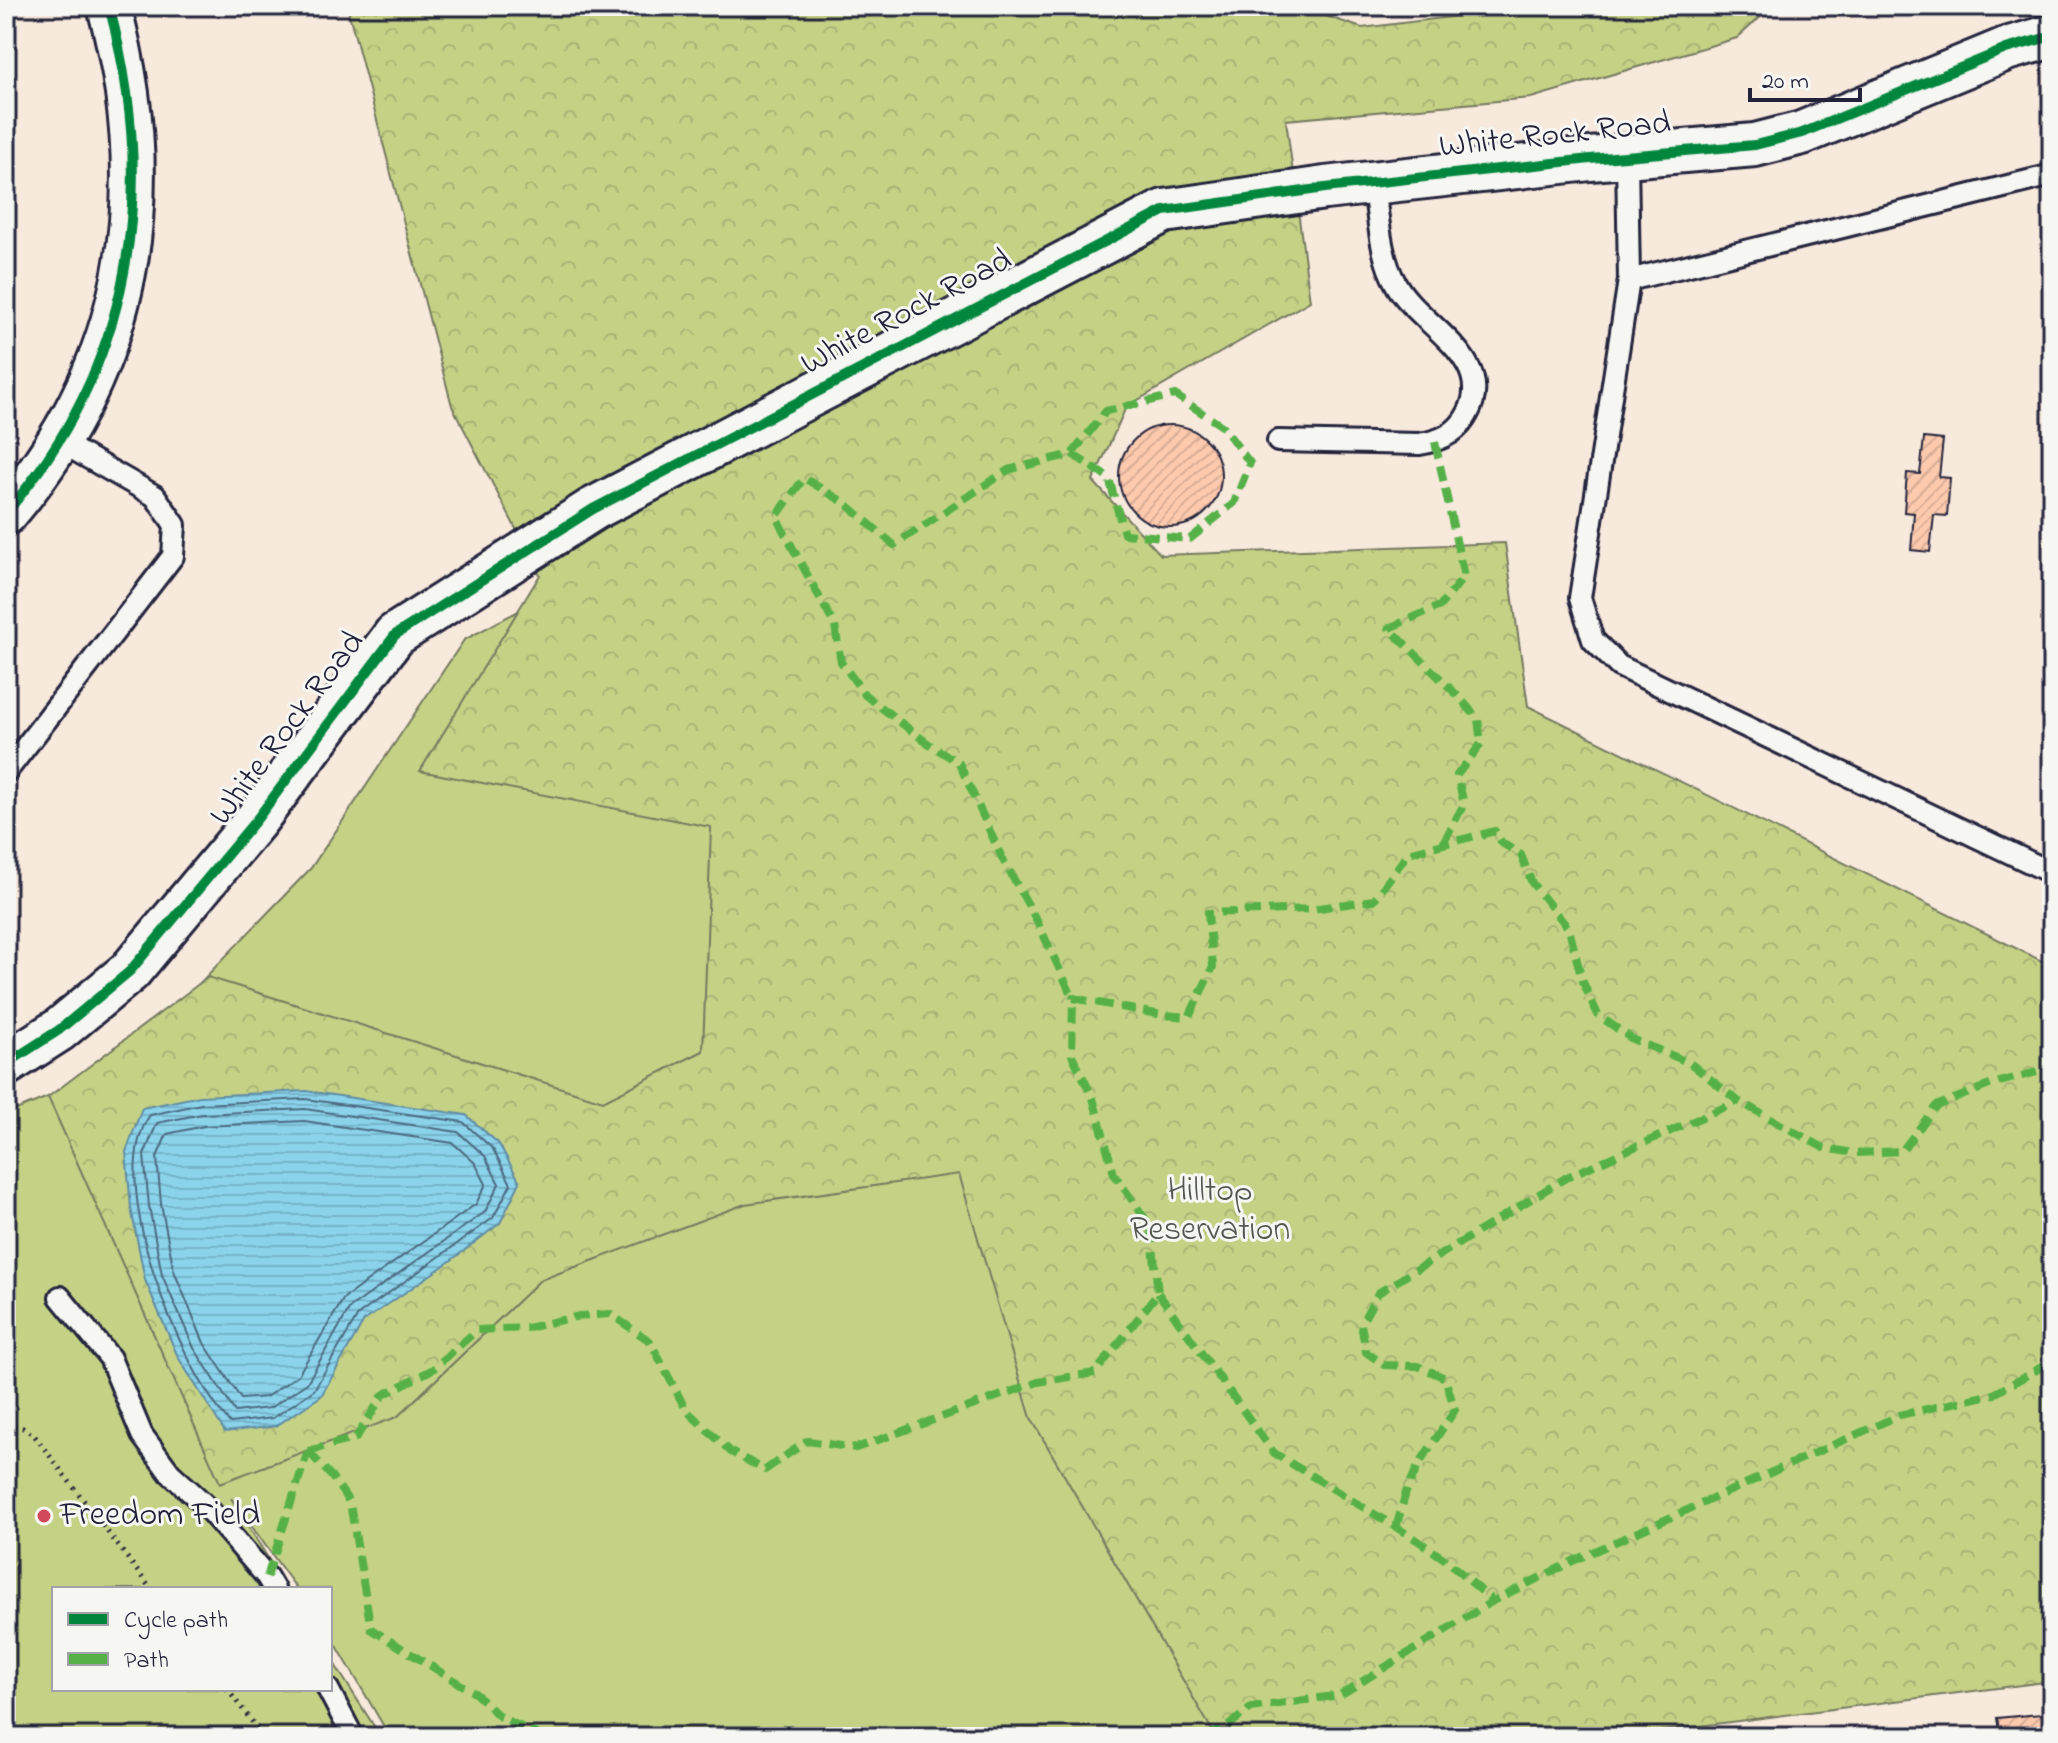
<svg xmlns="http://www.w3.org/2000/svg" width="2058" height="1743" font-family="'Indie Flower',sans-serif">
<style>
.green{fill:#c5d285;stroke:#747a60;stroke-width:2;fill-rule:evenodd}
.forest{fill:url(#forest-crowns);stroke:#747a60;stroke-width:2}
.water{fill:url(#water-rules);stroke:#608ca5;stroke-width:2}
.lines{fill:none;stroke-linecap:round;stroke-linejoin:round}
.shore{stroke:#4c6981;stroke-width:2}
.building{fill:url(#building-hatch);stroke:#22223b;stroke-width:2}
.service-casing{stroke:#22223b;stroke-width:26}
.minor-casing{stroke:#22223b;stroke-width:48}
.path{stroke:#22223b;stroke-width:5;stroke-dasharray:2 6;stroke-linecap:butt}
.service{stroke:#f6f6f2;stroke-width:20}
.minor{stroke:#f6f6f2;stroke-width:42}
.quiet{stroke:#55b146;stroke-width:8;stroke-dasharray:16 8;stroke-linecap:butt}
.cycleway-casing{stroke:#f6f6f2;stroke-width:15}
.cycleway{stroke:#00873e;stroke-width:10}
.poi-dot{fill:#d1495b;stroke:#f6f6f2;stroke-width:3}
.labels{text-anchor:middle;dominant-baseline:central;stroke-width:6;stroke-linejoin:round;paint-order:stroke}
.street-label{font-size:34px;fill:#22223b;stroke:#f6f6f2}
.park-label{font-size:34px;fill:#535751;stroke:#f6f6f2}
.poi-label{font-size:34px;fill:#22223b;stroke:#f6f6f2;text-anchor:start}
</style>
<defs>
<pattern id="forest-crowns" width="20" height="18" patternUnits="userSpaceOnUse" patternTransform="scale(2)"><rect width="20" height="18" fill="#c5d285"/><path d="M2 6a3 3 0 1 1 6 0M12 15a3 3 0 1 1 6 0" fill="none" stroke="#a9b474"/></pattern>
<pattern id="water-rules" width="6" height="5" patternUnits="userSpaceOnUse" patternTransform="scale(2)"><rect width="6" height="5" fill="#8ad3eb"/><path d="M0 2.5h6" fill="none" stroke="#77b5ca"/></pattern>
<pattern id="building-hatch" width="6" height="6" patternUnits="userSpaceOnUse" patternTransform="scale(2)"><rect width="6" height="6" fill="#fdcaad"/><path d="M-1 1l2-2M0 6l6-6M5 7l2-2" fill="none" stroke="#d9ad96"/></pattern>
</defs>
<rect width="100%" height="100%" fill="#f8e9dd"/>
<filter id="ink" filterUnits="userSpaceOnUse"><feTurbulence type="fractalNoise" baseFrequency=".0125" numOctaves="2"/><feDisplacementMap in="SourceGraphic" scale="16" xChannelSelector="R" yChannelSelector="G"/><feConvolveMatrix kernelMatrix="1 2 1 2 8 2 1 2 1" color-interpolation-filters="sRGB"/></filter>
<g filter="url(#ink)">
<path class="green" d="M 676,527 L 1490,1737 L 390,1737 L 330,1634 L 330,1589 L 297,1589 L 231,1498 L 287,1589 L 54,1589 L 54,1689 L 330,1689 L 330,1657 L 381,1737 L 6,1737 L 6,1114 L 48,1097 L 139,1046 L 311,868 L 464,640 ZM 575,1218 L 602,1257 L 540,1280 L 397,1417 Z"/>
<polygon class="forest" points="347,6 1296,6 1362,28 1539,6 1773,6 1737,38 1531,98 1286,120 1310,301 1126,407 1093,481 1161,555 1505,543 1528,706 2052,966 2052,1681 1613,1737 1216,1737 1031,1418 959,1174 745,1204 540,1280 397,1417 220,1483 48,1097 208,977 603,1101 703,1051 711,827 420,771 540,575 452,406"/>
<polygon class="water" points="306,1091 466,1115 499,1144 520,1182 500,1223 449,1262 364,1321 321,1396 276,1426 225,1432 178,1357 145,1280 131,1208 126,1152 142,1108 200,1096"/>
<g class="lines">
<g class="shore">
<path d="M 305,1099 L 463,1122 L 493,1149 L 511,1184 L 493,1218 L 358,1315 L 314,1390 L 273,1418 L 230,1423 C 180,1368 103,1181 150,1115 L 201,1104 Z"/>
<polygon points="305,1109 458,1132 485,1156 499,1184 485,1212 350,1308 307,1383 270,1408 235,1412 194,1348 162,1275 149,1206 144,1155 157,1123 202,1114"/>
<polygon points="304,1121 453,1143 475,1163 486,1184 476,1204 344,1298 298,1375 266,1397 241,1399 204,1343 174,1271 161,1204 157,1157 167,1134 204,1126"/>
</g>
</g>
<g class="building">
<circle cx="1170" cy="476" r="51"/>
<polygon points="1924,438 1943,440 1939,477 1950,478 1947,516 1934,515 1930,552 1911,550 1914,513 1904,512 1907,473 1920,474"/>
<polygon points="2052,1713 2052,1737 1915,1737 1999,1730 1997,1718"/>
</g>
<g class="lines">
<g class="service-casing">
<g id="service">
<polyline points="1627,157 1629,280 1580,598 1593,640 1619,666 2052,873"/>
<polyline points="1629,280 2052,175"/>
<path d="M 1278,441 L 1419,444 C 1441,441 1458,433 1468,413 C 1497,358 1418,325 1396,284 C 1379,255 1379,216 1373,183"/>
<polyline points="6,772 173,556 175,525 155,496 59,441"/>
<polyline points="60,1297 110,1358 142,1435 170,1473 204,1504 267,1577 274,1589"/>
<polyline points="328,1689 353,1737"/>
</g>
</g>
<g class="minor-casing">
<g id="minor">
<path d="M 6,513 C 133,365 159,191 109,6"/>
<polyline points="6,1064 59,1030 130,971 257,819 395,635 593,509 1164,211 1325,188 1590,159 1755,145 1802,133 2006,49 2052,36"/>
</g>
</g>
<g class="path">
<polyline points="6,1425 23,1428 34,1435 151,1589"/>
<polyline points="227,1689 264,1737"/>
</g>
<use href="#service" class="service"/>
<use href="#minor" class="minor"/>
<g class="quiet">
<polyline points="1435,442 1464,577 1440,606 1389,628 1460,698 1478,719 1481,744 1457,775 1464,804 1442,845"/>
<polyline points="1072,454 1109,478 1124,534 1190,539 1234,503 1250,463 1222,426 1175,395 1106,411 1072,454 1008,470 894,545 845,503 804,478 776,517 835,626 841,662 865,695 926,742 959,763 1002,858 1037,921 1073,998"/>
<polyline points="1158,1293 1274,1453 1417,1540 1446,1560 1493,1601"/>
<polyline points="308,1451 356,1438 383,1395 433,1369 477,1330 527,1328 579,1316 610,1314 650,1341 686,1410 731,1452 765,1470 807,1441 856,1448 1038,1382 1095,1373 1158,1293 1151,1227 1114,1174 1093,1098 1072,1055 1073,998 1162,1015 1189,1017 1213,967 1208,913 1312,909 1374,900 1408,853 1495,831 1502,843 1521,855 1532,883 1569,929 1582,980 1598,1015 1632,1039 1690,1063 1738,1101 1824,1148 1854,1153 1902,1151 1936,1106 1992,1084 2052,1068"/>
<polyline points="308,1451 332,1477 350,1503 371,1629 476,1694 500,1717 543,1737"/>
<polyline points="1396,1528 1406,1492 1419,1464 1455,1410 1445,1378 1418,1366 1384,1365 1366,1352 1361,1324 1378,1293 1567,1177 1738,1101"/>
<polyline points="267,1577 308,1451"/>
<polyline points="1207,1737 1228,1726 1251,1708 1340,1695 1493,1601 1575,1560 1900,1415 1994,1394 2052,1361"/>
</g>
<g class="cycleway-casing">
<g id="cycleway">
<path d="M 6,513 C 133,365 159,191 109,6"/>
<polyline points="6,1064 59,1030 130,971 257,819 395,635 593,509 1164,211 1325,188 1590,159 1755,145 1802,133 2006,49 2052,36"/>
</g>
</g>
<use href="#cycleway" class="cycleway"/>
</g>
</g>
<circle class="poi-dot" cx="44" cy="1516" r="8"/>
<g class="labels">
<g class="street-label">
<text transform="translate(1555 136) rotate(-6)">White Rock Road</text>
<text transform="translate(907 313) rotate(-28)">White Rock Road</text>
<text transform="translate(288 729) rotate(-53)">White Rock Road</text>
</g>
<g class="park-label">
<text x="1210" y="1192">Hilltop<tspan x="1210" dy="39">Reservation</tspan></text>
</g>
<g class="poi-label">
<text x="60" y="1516">Freedom Field</text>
</g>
</g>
<rect width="2058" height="1743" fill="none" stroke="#f6f6f2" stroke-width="32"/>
<rect x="16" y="16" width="2026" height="1711" fill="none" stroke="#22223b" stroke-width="3" filter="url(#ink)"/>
<rect x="52" y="1587" width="280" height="104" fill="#f6f6f2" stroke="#a1a1a9" stroke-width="2"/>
<rect x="68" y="1613" width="40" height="12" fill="#00873e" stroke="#a1a1a9" stroke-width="2"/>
<text x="124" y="1627" font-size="24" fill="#22223b">Cycle path</text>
<rect x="68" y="1653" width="40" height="12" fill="#55b146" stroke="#a1a1a9" stroke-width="2"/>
<text x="124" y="1667" font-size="24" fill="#22223b">Path</text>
<path d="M1750 88v12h110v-12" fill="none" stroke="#22223b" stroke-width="4"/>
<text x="1762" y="88" font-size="24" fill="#22223b" stroke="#f6f6f2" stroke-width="6" paint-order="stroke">20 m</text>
</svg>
